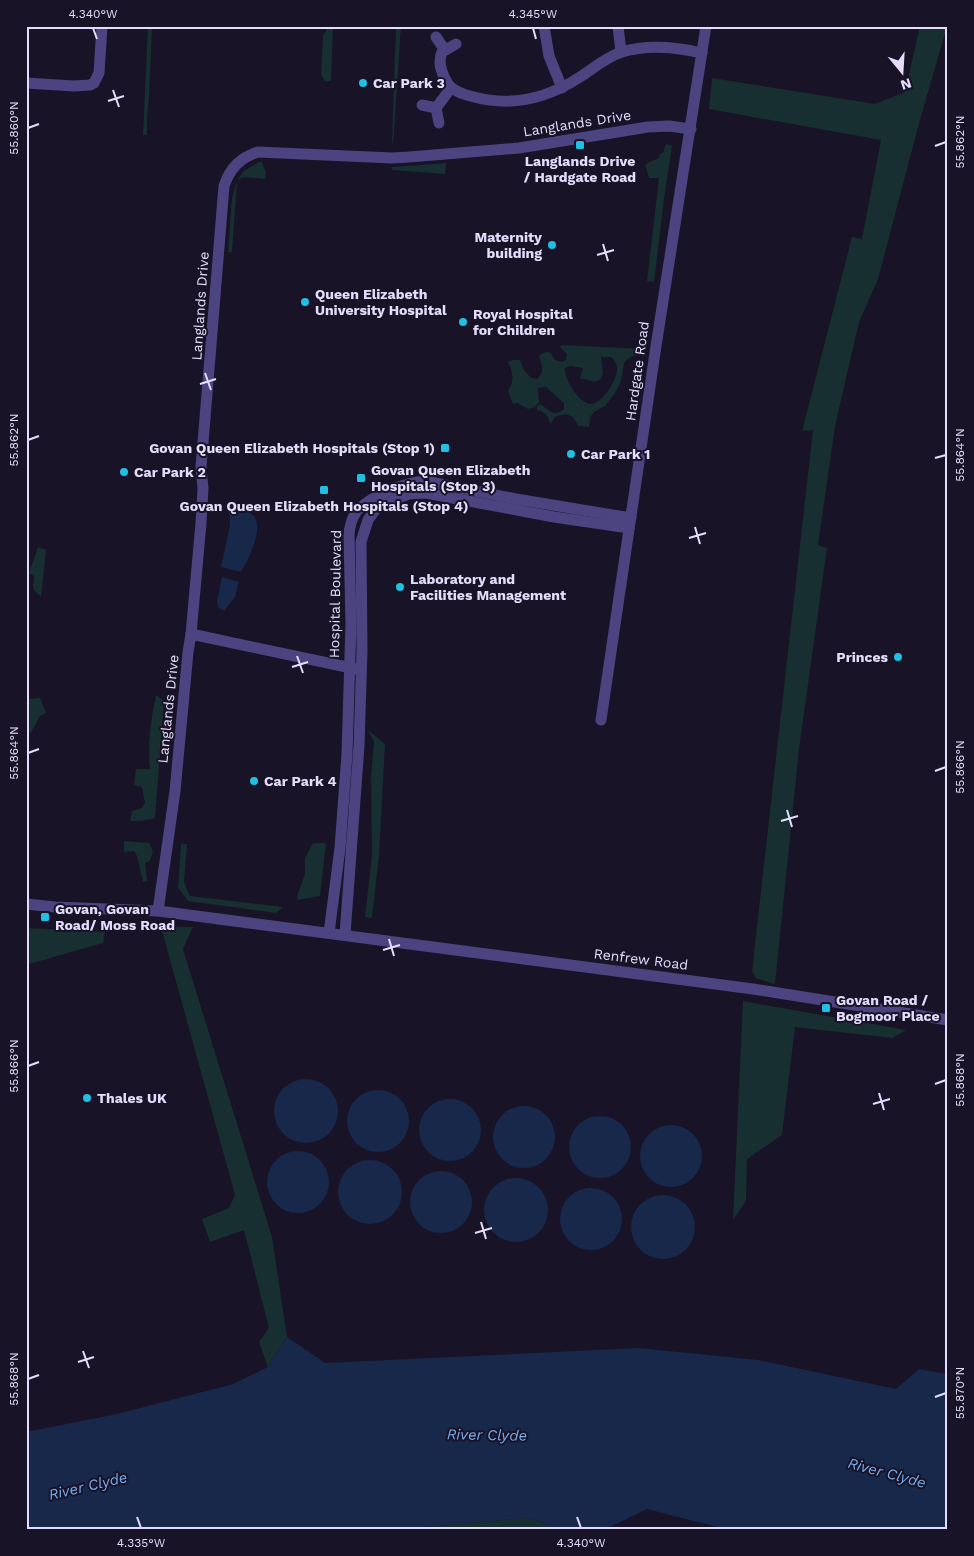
<svg xmlns="http://www.w3.org/2000/svg" width="974" height="1556" font-family="'Work Sans',sans-serif">
<style>
.green{fill:#172f30;fill-rule:evenodd}
.water{fill:#17284b}
.lines{fill:none;stroke-linecap:round;stroke-linejoin:round}
.minor{stroke:#4b4480;stroke-width:11}
.ticks{fill:none;stroke:#e3ddfb;stroke-width:2}
.poi-dot{fill:#20bfe4;stroke:#181327;stroke-width:2}
.labels{text-anchor:middle;dominant-baseline:central;stroke-width:4;stroke-linejoin:round;paint-order:stroke}
.poi-label{font-size:14px;font-weight:bold;fill:#e3ddfb;stroke:#181327;text-anchor:start}
.street-label{font-size:14px;fill:#e3ddfb;stroke:#181327}
.water-label{font-size:15px;font-style:italic;fill:#77adee;stroke:#181327}
.neatline{fill:none;stroke:#e3ddfb;stroke-width:2}
.ticks-label{font-size:12px;text-anchor:middle;fill:#e3ddfb}
</style>
<rect width="100%" height="100%" fill="#181327"/>
<g class="green">
<polygon points="148,26 152,26 149,97 147,117 147,135 143,135"/>
<polygon points="331,26 333,26 331,81 325,81 321,74 323,36 327,29"/>
<polygon points="398,26 401,26 393,145 392,141 396,27"/>
<polygon points="920,26 947,26 918,127 878,279 859,322 835,426 818,545 827,548 799,749 775,984 756,978 752,971 813,430 802,431 852,237 862,239 881,140 709,109 712,78 875,104 905,92"/>
<polygon points="666,144 671,145 672,146 664,199 654,282 647,281 659,178 649,178 645,164 659,158 660,154 663,153"/>
<polygon points="259,162 262,162 266,173 265,179 244,177 238,179 244,171"/>
<polygon points="446,163 445,174 392,170 392,167"/>
<polygon points="237,181 232,252 228,252 232,198"/>
<path d="M 562,345 L 644,349 L 643,355 L 633,356 L 629,358 L 624,363 L 621,381 L 615,393 L 605,406 L 594,412 L 590,417 L 589,427 L 578,426 C 574,414 566,412 555,417 L 550,424 C 549,416 545,412 537,410 L 537,406 L 540,404 C 549,410 555,418 564,409 L 564,403 L 546,387 L 538,388 L 539,403 L 534,407 L 528,409 L 517,403 L 513,404 L 508,391 C 515,381 513,372 508,362 L 512,360 L 520,360 L 524,370 L 531,378 L 537,379 C 545,372 542,365 539,356 C 543,352 546,351 551,353 L 555,360 L 562,362 L 566,360 L 567,354 L 560,347 ZM 601,357 L 611,357 C 615,361 618,365 617,371 C 616,381 602,403 592,404 C 584,405 577,395 573,390 C 569,384 564,374 565,368 L 570,366 L 583,368 L 580,378 L 595,382 L 601,379 L 603,373 Z"/>
<polygon points="38,547 46,550 41,597 33,589 34,576 29,573"/>
<polygon points="26,687 28,688 29,699 40,698 46,713 40,716 31,733 28,731"/>
<path d="M 156,695 L 164,701 L 155,818 L 140,821 L 130,821 L 132,811 L 142,808 L 145,803 L 142,787 L 134,785 L 136,769 L 150,769 C 147,744 151,720 156,695 Z"/>
<polygon points="368,730 385,744 379,855 372,918 365,917 372,855 371,778 374,742"/>
<polygon points="124,841 149,843 153,851 150,861 145,863 147,881 143,882 137,856 134,851 124,852"/>
<polygon points="313,843 326,843 320,896 298,900 297,896 305,874 305,858"/>
<polygon points="181,844 187,844 184,882 190,896 283,907 276,913 188,901 178,888"/>
<polygon points="161,927 193,927 183,949 272,1237 287,1337 268,1367 259,1342 269,1328 244,1230 210,1242 202,1219 229,1208 235,1195"/>
<polygon points="26,928 105,932 103,943 26,965"/>
<polygon points="743,1001 906,1030 892,1038 795,1027 782,1135 747,1159 746,1201 733,1220"/>
<path d="M 524,1518 C 536,1519 542,1521 551,1530 L 394,1530 Z"/>
</g>
<g class="water">
<path d="M 229,505 C 237,505 242,507 248,511 C 250,513 252,514 254,516 C 264,530 248,560 241,572 L 221,567 L 230,525 Z"/>
<polygon points="222,577 239,582 235,597 224,611 218,607 217,601"/>
<circle cx="306" cy="1111" r="32"/>
<circle cx="378" cy="1121" r="31"/>
<circle cx="450" cy="1130" r="31"/>
<circle cx="524" cy="1137" r="31"/>
<circle cx="600" cy="1147" r="31"/>
<circle cx="671" cy="1156" r="31"/>
<circle cx="298" cy="1182" r="31"/>
<circle cx="370" cy="1192" r="32"/>
<circle cx="441" cy="1202" r="31"/>
<circle cx="516" cy="1210" r="32"/>
<circle cx="591" cy="1219" r="31"/>
<circle cx="663" cy="1227" r="32"/>
<path d="M 287,1337 L 325,1363 L 638,1348 L 758,1360 L 896,1389 L 919,1369 L 948,1374 L 948,1530 L 729,1530 L 647,1509 L 604,1530 L 551,1530 C 542,1521 536,1519 524,1518 L 394,1530 L 26,1530 L 26,1432 L 117,1414 L 233,1384 L 268,1367 Z"/>
</g>
<g class="lines">
<g class="minor">
<polyline points="544,26 549,56 562,88"/>
<polyline points="618,26 621,52"/>
<polyline points="436,37 445,50"/>
<path d="M 456,44 L 442,52 C 437,63 442,74 448,84 C 454,92 465,95 474,97 C 512,107 548,98 580,77 C 594,68 606,57 622,52 C 648,44 676,47 702,53"/>
<polyline points="26,83 74,86 90,85 94,83 99,73 102,26"/>
<polyline points="422,105 436,108 439,123"/>
<polyline points="436,108 451,88"/>
<polyline points="191,634 356,669"/>
<polyline points="601,720 656,346 706,26"/>
<polyline points="26,904 55,907 158,911 753,989 948,1020"/>
<path d="M 158,911 L 175,791 L 188,652 L 191,634 L 201,523 L 203,489 L 201,467 L 224,186 C 230,168 240,158 258,152 L 392,158 L 409,157 L 519,148 L 648,127 L 669,126 L 691,129"/>
<path d="M 329,933 L 340,848 L 347,754 L 351,623 L 349,536 C 349,528 352,517 357,511 C 370,496 406,482 425,481 L 516,499 L 631,518"/>
<polyline points="345,934 359,746 362,651 361,542 368,520 375,510 384,504 409,494 426,493 554,517 629,528"/>
</g>
</g>
<path class="ticks" d="M 93,28 L 97,39M 533,28 L 536,39M 113,90 L 119,107M 108,101 L 124,96M 28,128 L 39,124M 935,146 L 946,142M 603,244 L 608,261M 597,255 L 614,250M 205,373 L 211,390M 200,384 L 216,379M 28,440 L 39,436M 935,458 L 946,455M 695,527 L 700,544M 689,538 L 706,533M 297,656 L 303,673M 292,667 L 308,662M 28,753 L 39,749M 935,771 L 946,767M 787,810 L 792,827M 781,821 L 798,816M 389,939 L 394,956M 383,950 L 400,945M 28,1066 L 39,1062M 935,1084 L 946,1080M 879,1093 L 884,1110M 873,1104 L 890,1099M 481,1222 L 486,1239M 475,1233 L 492,1228M 83,1351 L 89,1368M 78,1362 L 94,1357M 28,1379 L 39,1375M 935,1397 L 946,1393M 137,1517 L 141,1528M 577,1517 L 581,1528"/>
<g class="poi-dot">
<circle cx="363" cy="83" r="5"/>
<rect x="575" y="140" width="10" height="10" rx="2.5"/>
<circle cx="552" cy="245" r="5"/>
<circle cx="305" cy="302" r="5"/>
<circle cx="463" cy="322" r="5"/>
<rect x="440" y="443" width="10" height="10" rx="2.5"/>
<circle cx="571" cy="454" r="5"/>
<circle cx="124" cy="472" r="5"/>
<rect x="356" y="473" width="10" height="10" rx="2.5"/>
<rect x="319" y="485" width="10" height="10" rx="2.5"/>
<circle cx="400" cy="587" r="5"/>
<circle cx="898" cy="657" r="5"/>
<circle cx="254" cy="781" r="5"/>
<rect x="40" y="912" width="10" height="10" rx="2.5"/>
<rect x="821" y="1003" width="10" height="10" rx="2.5"/>
<circle cx="87" cy="1098" r="5"/>
</g>
<g class="labels">
<g class="poi-label">
<text x="373" y="83">Car Park 3</text>
<text x="580" y="161" text-anchor="middle">Langlands Drive<tspan x="580" dy="16">/ Hardgate Road</tspan></text>
<text x="542" y="237" text-anchor="end">Maternity<tspan x="542" dy="16">building</tspan></text>
<text x="315" y="294">Queen Elizabeth<tspan x="315" dy="16">University Hospital</tspan></text>
<text x="473" y="314">Royal Hospital<tspan x="473" dy="16">for Children</tspan></text>
<text x="435" y="448" text-anchor="end">Govan Queen Elizabeth Hospitals (Stop 1)</text>
<text x="581" y="454">Car Park 1</text>
<text x="371" y="470">Govan Queen Elizabeth<tspan x="371" dy="16">Hospitals (Stop 3)</tspan></text>
<text x="134" y="472">Car Park 2</text>
<text x="324" y="506" text-anchor="middle">Govan Queen Elizabeth Hospitals (Stop 4)</text>
<text x="410" y="579">Laboratory and<tspan x="410" dy="16">Facilities Management</tspan></text>
<text x="888" y="657" text-anchor="end">Princes</text>
<text x="264" y="781">Car Park 4</text>
<text x="55" y="909">Govan, Govan<tspan x="55" dy="16">Road/ Moss Road</tspan></text>
<text x="836" y="1000">Govan Road /<tspan x="836" dy="16">Bogmoor Place</tspan></text>
<text x="97" y="1098">Thales UK</text>
</g>
<g class="street-label">
<text transform="translate(577 123) rotate(-9)">Langlands Drive</text>
<text transform="translate(200 306) rotate(-86)">Langlands Drive</text>
<text transform="translate(637 371) rotate(-82)">Hardgate Road</text>
<text transform="translate(335 594) rotate(-89)">Hospital Boulevard</text>
<text transform="translate(168 709) rotate(-84)">Langlands Drive</text>
<text transform="translate(641 959) rotate(7)">Renfrew Road</text>
</g>
<g class="water-label">
<text transform="translate(487 1435) rotate(1)">River Clyde</text>
<text transform="translate(887 1473) rotate(15)">River Clyde</text>
<text transform="translate(88 1486) rotate(-13)">River Clyde</text>
</g>
</g>
<rect width="974" height="1556" fill="none" stroke="#181327" stroke-width="55"/>
<g transform="translate(902 72) rotate(162)" stroke="#181327" stroke-width="4" paint-order="stroke">
<path d="M0-4L9 19L0 12L-9 19Z" fill="#e3ddfb"/>
<text y="-8" font-size="14" font-weight="bold" text-anchor="middle" fill="#e3ddfb">N</text>
</g>
<rect x="28" y="28" width="918" height="1500" class="neatline"/>
<g class="ticks-label">
<text x="93" y="18">4.340°W</text>
<text x="533" y="18">4.345°W</text>
<text transform="translate(14 128) rotate(-90)" y="4">55.860°N</text>
<text transform="translate(960 142) rotate(-90)" y="4">55.862°N</text>
<text transform="translate(14 440) rotate(-90)" y="4">55.862°N</text>
<text transform="translate(960 455) rotate(-90)" y="4">55.864°N</text>
<text transform="translate(14 753) rotate(-90)" y="4">55.864°N</text>
<text transform="translate(960 767) rotate(-90)" y="4">55.866°N</text>
<text transform="translate(14 1066) rotate(-90)" y="4">55.866°N</text>
<text transform="translate(960 1080) rotate(-90)" y="4">55.868°N</text>
<text transform="translate(14 1379) rotate(-90)" y="4">55.868°N</text>
<text transform="translate(960 1393) rotate(-90)" y="4">55.870°N</text>
<text x="141" y="1547">4.335°W</text>
<text x="581" y="1547">4.340°W</text>
</g>
</svg>
